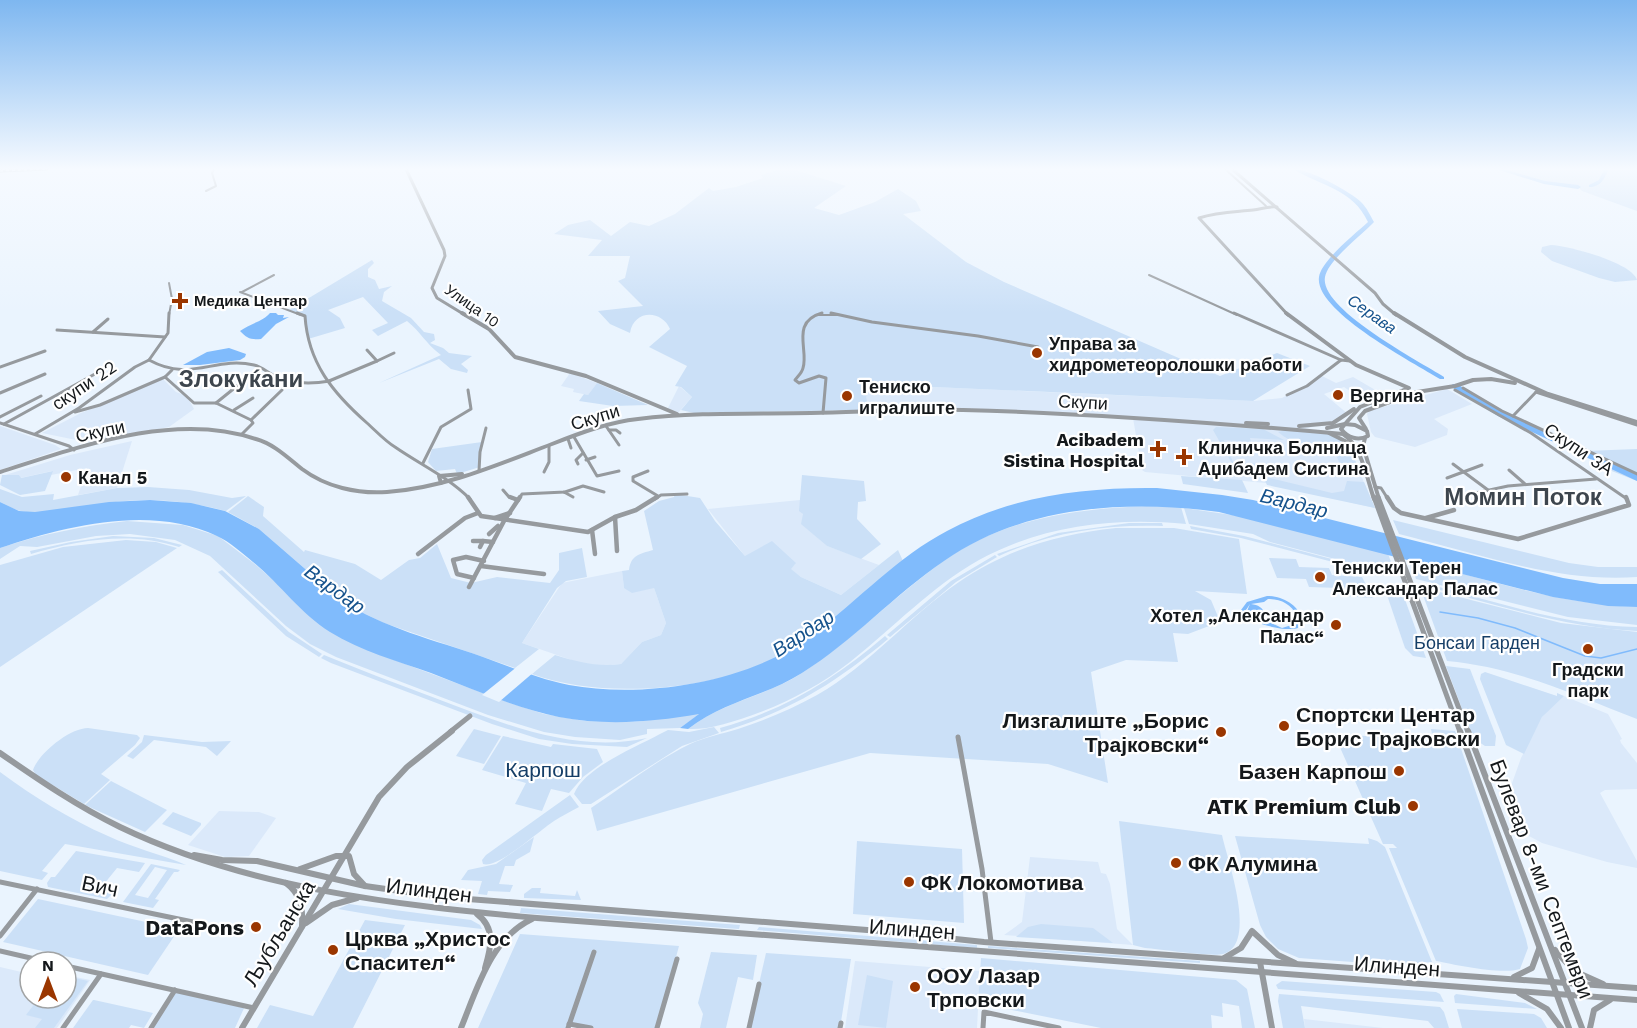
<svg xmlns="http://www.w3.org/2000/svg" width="1637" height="1028" font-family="'Work Sans',sans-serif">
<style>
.built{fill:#dbe9fa}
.green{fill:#cbe0f7;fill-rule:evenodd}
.water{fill:#80bbfc;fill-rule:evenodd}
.pier{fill:#eaf4fe}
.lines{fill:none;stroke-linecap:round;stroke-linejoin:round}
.stream{stroke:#80bbfc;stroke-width:1.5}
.river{fill:#80bbfc;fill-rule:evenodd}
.minor-far3{stroke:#969a9e;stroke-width:2}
.minor-far2{stroke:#969a9e;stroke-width:3}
.minor-far1{stroke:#969a9e;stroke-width:4.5}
.minor{stroke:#969a9e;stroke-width:5}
.tertiary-far3{stroke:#969a9e;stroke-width:3}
.tertiary-far2{stroke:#969a9e;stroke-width:4}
.tertiary-far1{stroke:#969a9e;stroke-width:5}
.tertiary{stroke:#969a9e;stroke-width:6}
.rail-casing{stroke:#41474b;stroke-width:3}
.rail{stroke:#fff;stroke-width:1.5;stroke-dasharray:3;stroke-linecap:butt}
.poi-dot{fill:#9a3600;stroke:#fff;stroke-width:2}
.labels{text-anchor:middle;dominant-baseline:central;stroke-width:4.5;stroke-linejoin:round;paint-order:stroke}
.far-poi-label{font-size:15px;font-weight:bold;fill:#14181b;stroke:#fff;text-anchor:start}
.far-street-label{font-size:15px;fill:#14181b;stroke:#fff}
.far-water-label{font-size:16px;font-style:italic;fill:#15528c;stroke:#fff}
.poi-label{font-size:18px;font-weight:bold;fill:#14181b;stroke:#fff;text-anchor:start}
.street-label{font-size:18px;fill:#14181b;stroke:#fff}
.park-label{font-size:18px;fill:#153e67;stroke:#fff}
.water-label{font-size:20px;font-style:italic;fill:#15528c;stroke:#fff}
.near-poi-label{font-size:21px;font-weight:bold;fill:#14181b;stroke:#fff;text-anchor:start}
.near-park-label{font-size:21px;fill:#153e67;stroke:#fff}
.near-street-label{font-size:21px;fill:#14181b;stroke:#fff}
.district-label{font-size:24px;font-weight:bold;fill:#3d454d;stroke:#fff}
</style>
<rect width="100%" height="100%" fill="#eaf4fe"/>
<g class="built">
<polygon points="570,373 597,383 588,395 573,392 574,389 561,386"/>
<polygon points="1322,376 1336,383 1353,377 1384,395 1366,402 1344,387 1324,394 1348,414 1337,420 1298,431 1348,445 1375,508 1266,483 1145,472 1142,470 1133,418 961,410 869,411 864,384 1253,401 1282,398"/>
<polygon points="163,379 176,392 187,396 194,409 169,427 86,442 42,433 81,413"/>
<polygon points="679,386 692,397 677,414 667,410"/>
<polygon points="1447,389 1472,404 1434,419 1448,429 1447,435 1415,447 1375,437 1371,432 1367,414 1369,411"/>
<polygon points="0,426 55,445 61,449 0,470"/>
<polygon points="132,441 117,488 78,495 87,468 51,475 52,471 20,478 19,475 2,476 70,455"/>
<polygon points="800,500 804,520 802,524 827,546 879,565 841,595 801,577 790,569 795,564 745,556 708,509"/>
<polygon points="622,571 624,588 654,588 666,623 661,635 642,642 621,664 600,666 583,664 522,643 562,583"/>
<polygon points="1564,696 1608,714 1622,739 1620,740 1621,743 1637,763 1637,789 1605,790 1600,793 1637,861 1637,868 1607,862 1542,843 1518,830 1510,816 1506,800 1521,758 1542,717 1556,701"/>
<polygon points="219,811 259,812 276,818 249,856 225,857 188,845"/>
<polygon points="1030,857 1098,862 1101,873 1106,874 1110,884 1117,929 1133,945 1004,935 1022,922"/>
<polygon points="855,961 980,971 977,1028 845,1028"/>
<polygon points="0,967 30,974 30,998 66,998 66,975 90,980 57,1028 0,1028"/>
<polygon points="1304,1019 1383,1028 1305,1028"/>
</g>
<g class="green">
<path d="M 781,169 L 792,169 L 846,186 L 814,208 L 839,215 L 875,202 L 898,189 L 916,201 L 921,211 L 903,214 L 966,262 L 1004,282 L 1220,376 L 1277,353 L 1310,366 L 1253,401 L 865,384 L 868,410 L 694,413 L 681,410 L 692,397 L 681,387 L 675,386 L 687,366 L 649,347 L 670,329 C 662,310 634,309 630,333 L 610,324 L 598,311 L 643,306 L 618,281 L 625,278 L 630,256 L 588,256 L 602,240 L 554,234 L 568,225 L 590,220 L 611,236 L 630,222 L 649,226 L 675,214 L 709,188 L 713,191 L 736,187 L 763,178 L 761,175 Z"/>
<polygon points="1499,169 1637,169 1637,211 1582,191 1578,187 1544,182"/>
<path d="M 1551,245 C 1569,246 1631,262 1637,280 L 1615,282 L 1599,278 L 1552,261 L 1541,252 L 1542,247 Z"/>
<path d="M 372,260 L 374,263 L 368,269 L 368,277 L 375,280 L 379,289 L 392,286 L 384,292 L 382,301 L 411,318 L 424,332 L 434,334 L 435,340 L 430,343 L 443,348 L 449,353 L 472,356 L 461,364 L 468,370 L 467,373 L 451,369 L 439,359 L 379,383 L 441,355 C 425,343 421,332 407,321 L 378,336 L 372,330 L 388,323 L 363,297 L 328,310 L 340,318 L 345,328 L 308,339 L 305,316 L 289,310 Z"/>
<polygon points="597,383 648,405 613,406 579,401 584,394 588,395"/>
<polygon points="1216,427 1263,429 1284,440 1250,438 1251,442 1224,440 1233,462 1259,464 1266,477 1332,493 1344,491 1347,481 1364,482 1375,508 1267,485 1261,472 1234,467 1213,430"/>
<path d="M 1282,431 C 1302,432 1333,427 1347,444 C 1353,451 1356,463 1359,471 L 1343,475 C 1335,444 1328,442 1299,443 C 1293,443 1283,436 1278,432 Z"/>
<polygon points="482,442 480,467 457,474 455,469 436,471 428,462 432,449"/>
<polygon points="1637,449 1637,481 1599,466 1585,451"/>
<polygon points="53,471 45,491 20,495 0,485 2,475 19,475 21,478"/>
<polygon points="802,475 864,481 866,501 858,502 857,519 881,544 861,559 827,546 801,524 803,514 799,511"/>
<polygon points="1181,476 1242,480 1248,493 1183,484"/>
<path d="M 148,487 L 189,490 L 232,498 L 246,496 L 226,511 C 193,503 160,498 126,501 C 92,503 54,518 21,511 C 14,510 7,505 0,502 L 0,489 L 22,497 L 54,494 L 53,500 L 117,488 Z"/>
<path d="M 675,494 L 700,498 L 715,521 L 745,556 L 772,541 L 796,563 L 791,569 L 801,577 L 841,595 L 898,550 L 903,561 C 862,594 819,637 772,660 C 708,691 599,699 532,674 L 555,655 C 578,662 597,667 621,664 L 642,642 L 661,635 L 666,623 L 654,588 L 632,593 L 624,588 L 622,571 L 629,570 C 631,555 639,554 653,550 L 644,511 L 659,501 L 674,497 Z"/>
<polygon points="248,496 264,507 263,516 304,552 305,550 355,564 381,580 409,560 420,558 437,544 451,578 471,583 497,577 550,583 559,570 559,553 582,548 587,577 566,581 557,588 522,643 539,649 515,668 384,623 357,610 341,600 259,529 228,512"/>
<path d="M 1146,506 L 1181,507 L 1186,524 C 1116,517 1042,525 979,560 C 931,587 893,628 850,662 C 818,687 781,706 741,719 C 725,724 706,730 688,729 C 724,701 765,697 802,673 C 852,640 894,597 942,562 C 1000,519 1075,509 1146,506 Z"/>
<polygon points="1184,508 1239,516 1388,554 1396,575 1270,542 1253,534 1189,524"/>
<path d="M 1393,520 L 1569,563 L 1598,567 L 1637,567 L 1637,577 C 1557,583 1476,553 1399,534 Z"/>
<path d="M 127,521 L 183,525 L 218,536 L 256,565 L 282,588 L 365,649 L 507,702 L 544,714 L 585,721 L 636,722 L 701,713 L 680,728 L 647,729 L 647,734 L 620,740 L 575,737 L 544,732 L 488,715 L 336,657 L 310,644 L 286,626 L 210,556 L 175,540 L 130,534 L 96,536 L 37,547 L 20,546 L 0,559 L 0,548 C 42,534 83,526 127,521 Z"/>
<path d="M 1129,523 L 1162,523 L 1163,526 C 1106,524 1051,532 999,556 L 997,554 L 1058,533 Z"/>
<polygon points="1190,526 1244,536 1385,573 1386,576 1241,538 1191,529"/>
<path d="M 1116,528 L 1174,528 L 1239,539 L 1247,594 L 1195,591 L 1211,600 L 1219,619 L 1217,623 L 1188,634 L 1173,633 L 1178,662 L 1126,660 L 1091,672 L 1108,783 L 1048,764 L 870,753 L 597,831 L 591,808 C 623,787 655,761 690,744 C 705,737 722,734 738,729 C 765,720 792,709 817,695 C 870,665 909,616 959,582 C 1007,549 1059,534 1116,528 Z"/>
<path d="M 113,536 L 154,538 L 182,545 L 179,547 C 131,531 78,540 31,554 L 30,551 L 71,542 Z"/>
<polygon points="126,540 156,542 177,548 0,667 0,565 63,547"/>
<polygon points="995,555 997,557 956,582 890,637 887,635 951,581"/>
<polygon points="1269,558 1296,559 1299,567 1329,568 1332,575 1362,577 1373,598 1343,596 1339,588 1309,587 1306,579 1277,578"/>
<path d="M 1408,559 C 1484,579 1559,604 1637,607 L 1637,625 L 1568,617 L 1416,579 Z"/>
<polygon points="222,570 289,632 322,654 319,657 316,655 286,636 218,572"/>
<path d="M 1428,584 C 1497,602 1566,626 1637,627 L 1637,631 C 1566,628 1498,605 1429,587 Z"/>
<path d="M 1420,587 L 1561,623 L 1637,632 L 1637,719 C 1575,695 1515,667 1447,661 Z"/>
<polygon points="1392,591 1403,594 1426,658 1413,656 1405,648 1387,595"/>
<path d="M 885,636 L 888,639 C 833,685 790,711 721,732 L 720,728 C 783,711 835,679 885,636 Z"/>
<path d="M 324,655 C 360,670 398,684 435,698 C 502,723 574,754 647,738 L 627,747 L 572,744 L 539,739 L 492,724 L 331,663 L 321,658 Z"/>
<polygon points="1446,666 1470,669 1496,736 1495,746 1485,746 1473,738"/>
<polygon points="1485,672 1557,696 1557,693 1564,696 1542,717 1524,754 1506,745 1480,679 1481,674"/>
<path d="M 714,727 L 719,733 L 682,746 L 591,804 L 582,804 L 574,794 C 584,768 636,747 660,734 L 668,730 L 689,732 Z"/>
<path d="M 88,728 L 137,735 L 140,738 L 135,745 L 101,774 L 110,780 L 84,804 L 36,775 L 33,770 C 39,753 70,728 88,728 Z"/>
<polygon points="474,729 501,736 484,764 456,756"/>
<path d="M 1431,729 L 1455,731 L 1526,939 L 1528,948 L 1520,969 C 1502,975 1456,965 1436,961 L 1389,848 L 1397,848 L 1393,844 L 1383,844 L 1334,734 L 1428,740 L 1432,734 Z"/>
<polygon points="144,735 202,742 231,741 217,756 206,747 154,740 133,759 127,756 142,742"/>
<polygon points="503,736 551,747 553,744 597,749 603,762 583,777 569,793 551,789 542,811 515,804 526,783 482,770"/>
<path d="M 0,772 C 34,797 69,819 108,836 C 133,848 161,854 186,865 L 65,844 L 42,871 L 48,873 L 42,880 L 0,871 Z"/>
<polygon points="111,781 167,810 145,832 85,805"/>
<path d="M 570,795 L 579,807 C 571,811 562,816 554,821 C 540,830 498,869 483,864 L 482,860 L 486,855 Z"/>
<polygon points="173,812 201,823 201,825 191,836 162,824"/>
<path d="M 1119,821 L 1222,835 C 1227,859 1259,945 1223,954 C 1210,957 1161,949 1145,948 L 1133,945 Z"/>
<polygon points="1235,836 1369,844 1368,838 1377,841 1385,847 1432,962 1393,965 1299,958 1278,949 1266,937 1260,925"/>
<polygon points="534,837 530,852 516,860 514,866 505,866 499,884 513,885 510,892 488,891 487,895 478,894 482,881 461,880 468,870 496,864"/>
<polygon points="857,841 962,849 964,923 853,914"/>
<polygon points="76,851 145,863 139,872 117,868 100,889 113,893 107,899 48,887 47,883 51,877 55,877"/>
<path d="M 151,864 L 180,870 L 178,872 L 174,872 L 155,899 L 159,900 L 153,908 L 123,902 ZM 155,867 L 167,870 L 148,898 L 135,895 Z"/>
<polygon points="532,888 541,888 540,893 575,896 577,890 581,900 524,898 524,894"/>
<polygon points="38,899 179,929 148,975 3,942"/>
<polygon points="349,904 471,920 480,925 482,929 396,919 338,909"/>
<polygon points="521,908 740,925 739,929 520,913"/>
<polygon points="365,920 405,925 353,1028 257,1028 270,1005 313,1016"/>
<polygon points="1041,924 1093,928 1113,943 1016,937 1028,927"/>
<polygon points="759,927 977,945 977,948 757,930"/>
<polygon points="520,934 679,946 657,1028 591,1028 569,1024 568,1028 478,1028"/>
<polygon points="988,946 1200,961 1200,963 988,948"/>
<polygon points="711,952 757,955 753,980 738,977 726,1028 700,1028 703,1014 698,1003"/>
<polygon points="766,953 851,959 840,1028 749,1028"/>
<polygon points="981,958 1236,980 1247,989 1255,1028 1242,1028 1239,1006 1222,1003 1223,1017 1211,1015 1212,1028 1101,1028 978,1003"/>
<polygon points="867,975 893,981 886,1028 858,1025"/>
<polygon points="66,976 88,981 54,1028 35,1028 42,1019 26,1015 39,998 66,998"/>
<polygon points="1282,981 1436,992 1440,994 1444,1002 1278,989 1276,985"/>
<polygon points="175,990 245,1006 235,1028 151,1028"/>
<polygon points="1279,994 1440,1007 1444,1012 1449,1028 1434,1028 1428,1021 1301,1006 1305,1028 1283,1028 1278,1001"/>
<polygon points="1456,994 1525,1003 1537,1009 1455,1003 1454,996"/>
<polygon points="93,1000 94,1000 153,1013 144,1028 131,1025 129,1028 73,1028"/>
<polygon points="1457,1009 1534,1014 1541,1018 1547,1028 1462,1028"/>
</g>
<g class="water">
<path d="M 270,313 L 276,313 L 278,315 L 284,315 L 283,318 L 289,317 L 276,324 L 261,339 C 250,340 247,338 240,331 C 249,324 264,321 270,313 Z"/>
<polygon points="229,348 246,354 245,357 240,360 200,365 183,365 207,352"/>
<path d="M 1157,488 L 1222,495 L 1253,500 L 1563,578 L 1600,584 L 1637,584 L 1637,607 L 1608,606 L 1553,597 L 1219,512 C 1127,499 1022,506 944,561 C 894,595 853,641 802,673 C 764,697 724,701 688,729 L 680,728 L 699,714 C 653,722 606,726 559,717 C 515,708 473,689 431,673 C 397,661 361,651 330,632 C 301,614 280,584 253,562 C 242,553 230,542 217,536 C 151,504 65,526 0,548 L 0,502 L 19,511 L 35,512 L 109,502 L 150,500 L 191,503 L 225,511 L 259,529 L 341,600 C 383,628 435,640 483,657 C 511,667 539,679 569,685 C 646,699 752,682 815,633 C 858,600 899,556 947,531 C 1012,496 1084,487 1157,488 Z"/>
<path d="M 1267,596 C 1281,596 1298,604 1301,618 L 1298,628 C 1284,632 1246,623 1241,610 L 1247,602 ZM 1268,599 C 1281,599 1291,604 1297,616 L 1295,624 L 1282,628 L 1265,620 L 1248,616 L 1246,610 L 1250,604 L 1247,611 L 1256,618 L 1261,619 L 1265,615 C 1263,607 1258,605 1251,604 L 1264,602 Z"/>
</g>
<polygon class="pier" points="518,666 534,672 499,702 482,695"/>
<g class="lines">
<polyline class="stream" points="1440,612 1478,618 1515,628 1585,656 1601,658 1637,649"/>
<g class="river">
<path d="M 1293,169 C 1307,168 1351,192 1361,202 C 1367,208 1370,215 1374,222 C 1362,235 1328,260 1325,277 C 1319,309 1419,361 1444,377 L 1444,379 L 1440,379 C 1414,363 1314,311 1319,277 C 1321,261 1356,233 1368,222 C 1353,189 1321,186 1293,169 Z"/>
<polygon points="1496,169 1503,169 1545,181 1578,185 1581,187 1578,189 1544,184"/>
<path d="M 1604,169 L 1609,169 C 1604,179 1601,187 1589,187 L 1589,185 L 1599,180 Z"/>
<polygon points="1453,384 1457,384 1504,412 1637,475 1637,481 1498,416 1453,388 1451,386"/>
</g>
<g class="minor-far3">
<polyline points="1225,169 1266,206"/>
<polyline points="206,191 216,186 212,173 214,169"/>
<polyline points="1149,275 1237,315"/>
<polyline points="240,292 301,315"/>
<polyline points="242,292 274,275"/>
<polyline points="169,315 172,299 169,283"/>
<polyline points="817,315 842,315"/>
</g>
<g class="minor-far2">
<path d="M 297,313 L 305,316 C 308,363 333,393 367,423 C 376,431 385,441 395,447 C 421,465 448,477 470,499"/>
<path d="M 822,313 C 790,322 809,350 803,368 C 802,373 798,376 795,380 L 799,383 L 819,376 L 826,378 L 823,413"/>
<polyline points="831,313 872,322 978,336 1038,347"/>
<polyline points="1234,313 1341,360"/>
<polyline points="57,330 165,337"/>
<polyline points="93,332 108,319"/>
<path d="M 149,360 C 191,383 214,356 254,365 C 262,367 268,373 275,376 C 291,384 312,384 330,381"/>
<polyline points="377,361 394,353"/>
<polyline points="0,367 45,351"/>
<polyline points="165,377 194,403 216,403 251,420 253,423 242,434"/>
<polyline points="329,381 377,361 367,350"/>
<polyline points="1463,388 1502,411 1637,474"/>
<polyline points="1455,390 1531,433 1627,499"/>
<polyline points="1536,392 1637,425"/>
<polyline points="0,393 45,374"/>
<polyline points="1287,395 1307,386 1341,360 1350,361"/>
<polyline points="216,403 242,382"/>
<polyline points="234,410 253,398"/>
<polyline points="75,412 100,405 165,377 172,370"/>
<polyline points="1513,416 1537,391"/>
<polyline points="0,417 41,396"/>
<polyline points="251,420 282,390"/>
<polyline points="0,423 69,446 74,450"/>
<polyline points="4,424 104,369"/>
<polyline points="606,426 619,445"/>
<polyline points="609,430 616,430 620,433"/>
<polyline points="35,434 79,408 135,367 149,360 168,333 169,313"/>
<polyline points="574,437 597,476 619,471"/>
<polyline points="568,439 571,448"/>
<polyline points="586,460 595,457"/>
<polyline points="423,463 441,427 471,409 468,390"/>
<polyline points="578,464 576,460 583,453"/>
<polyline points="1453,464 1488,490"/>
<polyline points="1509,470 1525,484"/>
<polyline points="479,471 480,452 486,428"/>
<polyline points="648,471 633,477 633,481 658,496"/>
<polyline points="544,472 549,462 549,446"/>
<polyline points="1447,478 1482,465"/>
<polyline points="1375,487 1381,488 1388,499"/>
<polyline points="503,490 509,497 515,499"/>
<polyline points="564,492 573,497"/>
<polyline points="1457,497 1508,486 1596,479"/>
<polyline points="519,499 522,494 565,492 583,486 604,492"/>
<polyline points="655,499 661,495 687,494"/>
</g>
<g class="minor-far1">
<polyline points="468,497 481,516 588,532 615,517 636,510 657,497"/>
<polyline points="510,497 518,500"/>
<polyline points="1387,497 1394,508 1401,513 1518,539 1629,505 1626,497"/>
<polyline points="615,517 617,551"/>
<polyline points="495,518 510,513"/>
<polyline points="1426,518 1454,510"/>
<polyline points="592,530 595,554"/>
<polyline points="489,534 498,526"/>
<polyline points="473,541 483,541"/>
<polyline points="480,547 483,541 493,542"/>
<polyline points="418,554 465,518 478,513"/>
<polyline points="481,566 544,574"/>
<polyline points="474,578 457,574 453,560 466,557 484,561"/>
<polyline points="469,587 504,521 520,497"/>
</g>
<g class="minor">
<polyline points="958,737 982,869 991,942"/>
<polyline points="0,882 193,922"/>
<polyline points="0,936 37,889"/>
<polyline points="0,951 48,962"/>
<polyline points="66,966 254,1008"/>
<polyline points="569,1024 591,1028"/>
<polyline points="63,1028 101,974"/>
<polyline points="151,1028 175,990"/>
<polyline points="568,1028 594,952"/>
<polyline points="657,1028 677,959"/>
<polyline points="749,1028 759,984"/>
<polyline points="840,1028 841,1023"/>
<polyline points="983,1028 984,1012 1059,1028"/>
</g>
<g class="tertiary-far3">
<polyline points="406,169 444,250 445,256 432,288 437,298 465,315"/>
<polyline points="1232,169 1375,293 1383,304 1396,315"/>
<path d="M 1277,207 C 1267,206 1262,209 1253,210 C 1234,212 1217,212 1199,218 L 1288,315"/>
</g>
<g class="tertiary-far2">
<polyline points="462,313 489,329 515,357 586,376 677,414"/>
<polyline points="1286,313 1356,365 1409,388 1360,407 1345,424 1327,428"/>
<polyline points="1394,313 1465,357 1548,394 1637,422"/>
<polyline points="1246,423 1268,424"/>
<path d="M 1345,424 L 1355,425 L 1367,431 L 1368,436 C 1358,441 1348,438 1341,429 Z"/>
<polyline points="1299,426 1333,423 1354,409"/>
<polyline points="1366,429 1359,418 1365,411 1417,392 1455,386 1473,380 1491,379 1515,383"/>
<polyline points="1329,433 1347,442 1357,456"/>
<polyline points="1365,438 1363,446 1379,499"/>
<path d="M 0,472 C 79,447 174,411 256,439 C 274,444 288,458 302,469 C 326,487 357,494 387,492 C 445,488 499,464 552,444 C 580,433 609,422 638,419 C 695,412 754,414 811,413 C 862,412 913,409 963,410 C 1090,413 1217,423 1343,434 C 1362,446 1367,479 1374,499"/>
<polyline points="441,483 439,476 462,474"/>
</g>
<g class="tertiary-far1">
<polyline points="1374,497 1460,732"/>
<polyline points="1378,497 1468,732"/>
<polyline points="450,732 470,716"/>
</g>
<g class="tertiary">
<polyline points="1460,731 1569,1028"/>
<polyline points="1468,731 1582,1028"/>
<path d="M 0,753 C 39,780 77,806 120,827 C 249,889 397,905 537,918 L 1637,1000"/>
<polyline points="194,855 222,860 257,861 365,886 442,897 880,931 984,942 1637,988"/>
<polyline points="300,869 336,856 349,856 354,874 365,886"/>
<path d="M 286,883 C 301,894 303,908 302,926"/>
<path d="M 477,914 C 496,928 491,948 485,968"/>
<polyline points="306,923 332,905 357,898"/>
<polyline points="1555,950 1574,971 1603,984"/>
<polyline points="1224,958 1241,948 1252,931 1278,955 1295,963"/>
<polyline points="1260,962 1272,1028"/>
<polyline points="1514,977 1532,968 1539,949"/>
<polyline points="1519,993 1547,1009 1561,1028"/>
<polyline points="242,1028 379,797 407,767 452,731"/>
<path d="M 461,1028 C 477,989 491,938 532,919"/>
<polyline points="1590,1028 1594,1010 1610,1000"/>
</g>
<g class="rail-casing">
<polyline id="rail" points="0,171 47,169"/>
</g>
<use href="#rail" class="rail"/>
</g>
<linearGradient id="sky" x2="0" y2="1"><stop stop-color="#7eb7f0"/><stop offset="0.54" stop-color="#f6faff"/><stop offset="1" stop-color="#f6faff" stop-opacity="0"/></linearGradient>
<rect width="1637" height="313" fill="url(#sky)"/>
<g class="poi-dot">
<path d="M177 292h6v6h6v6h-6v6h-6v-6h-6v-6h6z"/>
<circle cx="1037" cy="353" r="6"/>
<circle cx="1338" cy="395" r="6"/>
<circle cx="847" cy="396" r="6"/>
<path d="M1155 440h6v6h6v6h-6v6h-6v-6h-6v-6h6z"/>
<path d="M1181 448h6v6h6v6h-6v6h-6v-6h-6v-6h6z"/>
<circle cx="66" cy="477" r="6"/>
<circle cx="1320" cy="577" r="6"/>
<circle cx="1336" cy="625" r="6"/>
<circle cx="1588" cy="649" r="6"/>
<circle cx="1284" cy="726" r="6"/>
<circle cx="1221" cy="732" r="6"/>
<circle cx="1399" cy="771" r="6"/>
<circle cx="1413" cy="806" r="6"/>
<circle cx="1176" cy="863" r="6"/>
<circle cx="909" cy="882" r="6"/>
<circle cx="256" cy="927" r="6"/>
<circle cx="333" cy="950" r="6"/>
<circle cx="915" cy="987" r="6"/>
</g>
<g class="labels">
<g class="far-poi-label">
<text x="194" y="301">Медика Центар</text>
</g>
<g class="far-street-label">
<text transform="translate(472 306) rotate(35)">Улица 10</text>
</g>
<g class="far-water-label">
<text transform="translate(1372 314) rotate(35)">Серава</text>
</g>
<g class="poi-label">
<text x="1049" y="343">Управа за<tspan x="1049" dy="21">хидрометеоролошки работи</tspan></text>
<text x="859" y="386">Тениско<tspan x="859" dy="21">игралиште</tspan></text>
<text x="1350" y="395">Вергина</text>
<text x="1144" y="439" text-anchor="end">Acibadem<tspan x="1144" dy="21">Sistina Hospital</tspan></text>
<text x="1198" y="447">Клиничка Болница<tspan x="1198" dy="21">Аџибадем Систина</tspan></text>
<text x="78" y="477">Канал 5</text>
<text x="1332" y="567">Тениски Терен<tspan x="1332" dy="21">Александар Палас</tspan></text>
<text x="1324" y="615" text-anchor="end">Хотел „Александар<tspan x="1324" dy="21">Палас“</tspan></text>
<text x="1588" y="669" text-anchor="middle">Градски<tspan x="1588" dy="21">парк</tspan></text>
</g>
<g class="street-label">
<text transform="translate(84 385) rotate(-34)">скупи 22</text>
<text transform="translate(1083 402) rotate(3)">Скупи</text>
<text transform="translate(595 417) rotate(-17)">Скупи</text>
<text transform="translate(100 431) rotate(-12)">Скупи</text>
<text transform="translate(1579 449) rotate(34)">Скупи 3А</text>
</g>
<g class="park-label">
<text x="1477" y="642">Бонсаи Гарден</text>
</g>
<g class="water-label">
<text transform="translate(1294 503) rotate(14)">Вардар</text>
<text transform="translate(335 589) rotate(36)">Вардар</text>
<text transform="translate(803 633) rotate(-33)">Вардар</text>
</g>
<g class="near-poi-label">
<text x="1296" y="714">Спортски Центар<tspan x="1296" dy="24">Борис Трајковски</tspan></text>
<text x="1209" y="720" text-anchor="end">Лизгалиште „Борис<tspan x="1209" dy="24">Трајковски“</tspan></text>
<text x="1387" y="771" text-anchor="end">Базен Карпош</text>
<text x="1401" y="806" text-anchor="end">ATK Premium Club</text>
<text x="1188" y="863">ФК Алумина</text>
<text x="921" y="882">ФК Локомотива</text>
<text x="244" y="927" text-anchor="end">DataPons</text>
<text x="345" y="938">Црква „Христос<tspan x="345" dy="24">Спасител“</tspan></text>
<text x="927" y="975">ООУ Лазар<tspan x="927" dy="24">Трповски</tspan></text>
</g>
<g class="near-park-label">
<text x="543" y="769">Карпош</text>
</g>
<g class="near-street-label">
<text transform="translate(1542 879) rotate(69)">Булевар 8-ми Септември</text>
<text transform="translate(100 886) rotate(12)">Вич</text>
<text transform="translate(429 890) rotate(7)">Илинден</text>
<text transform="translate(912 929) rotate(4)">Илинден</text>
<text transform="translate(279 933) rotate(-59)">Љубљанска</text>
<text transform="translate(1397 966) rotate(4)">Илинден</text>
</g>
<g class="district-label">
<text x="241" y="379">Злокуќани</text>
<text x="1523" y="497">Момин Поток</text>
</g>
</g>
<g transform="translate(48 980)"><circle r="28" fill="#ffffff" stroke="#a1a3a4" stroke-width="1.5"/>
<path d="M0-4.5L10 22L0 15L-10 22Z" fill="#9a3600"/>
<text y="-9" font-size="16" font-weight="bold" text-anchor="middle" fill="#14181b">N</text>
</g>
</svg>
